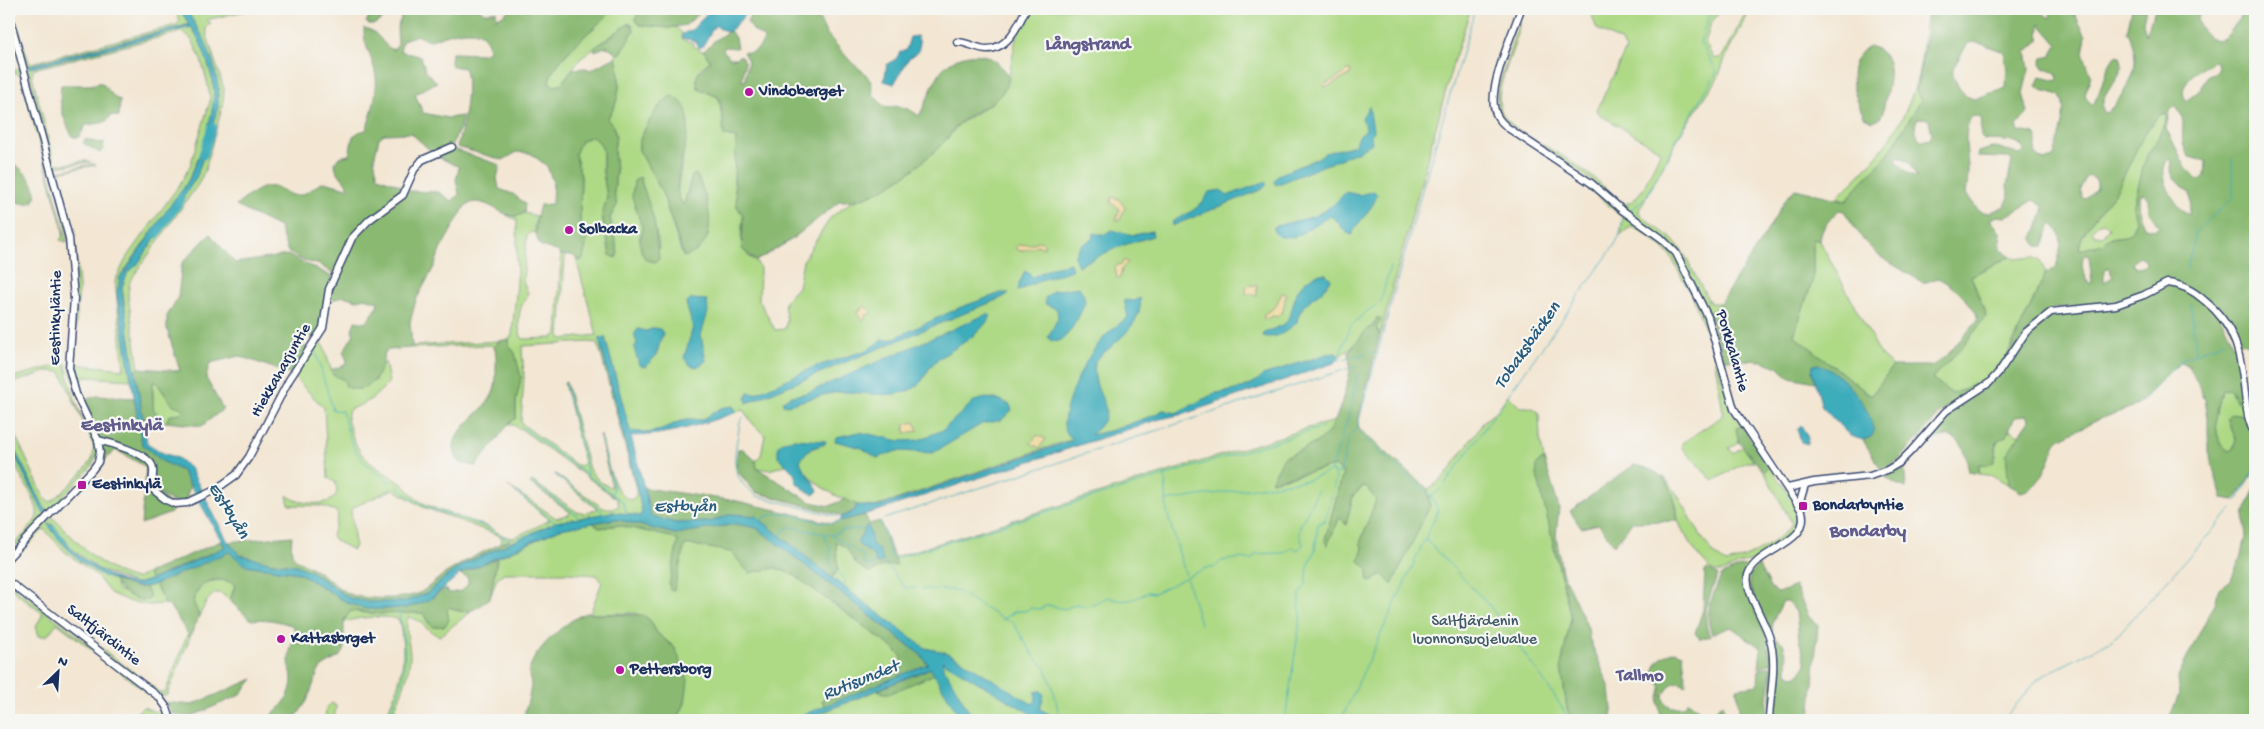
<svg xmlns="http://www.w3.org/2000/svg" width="2264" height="729" font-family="'Gochi Hand',sans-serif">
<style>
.green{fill:#aed985;stroke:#648472;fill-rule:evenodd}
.forest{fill:#8ab972;stroke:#527468;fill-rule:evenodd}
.sand{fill:#eeda9e;stroke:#84847e}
.water{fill:#3dacbb;stroke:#2c6e8c}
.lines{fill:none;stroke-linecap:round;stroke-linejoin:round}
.stream{stroke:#3dacbb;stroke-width:1}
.river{stroke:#3dacbb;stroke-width:9}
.minor-casing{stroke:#3b4a70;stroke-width:9}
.minor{stroke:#fff;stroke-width:6}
.poi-dot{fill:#b5179e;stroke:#f6f6f2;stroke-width:2}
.labels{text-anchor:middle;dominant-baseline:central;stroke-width:4.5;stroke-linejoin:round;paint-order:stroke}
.poi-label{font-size:16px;font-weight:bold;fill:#1b2f5e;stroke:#f6f6f2;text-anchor:start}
.street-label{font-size:16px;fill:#1b2f5e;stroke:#f6f6f2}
.park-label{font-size:16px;fill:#405a68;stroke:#f6f6f2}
.neighbourhood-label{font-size:18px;font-weight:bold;fill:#625b8e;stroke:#f6f6f2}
.water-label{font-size:18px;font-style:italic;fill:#275b7f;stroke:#f6f6f2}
.quarter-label{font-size:19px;font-weight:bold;fill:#625b8e;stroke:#f6f6f2}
</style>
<rect width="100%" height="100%" fill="#f6f6f2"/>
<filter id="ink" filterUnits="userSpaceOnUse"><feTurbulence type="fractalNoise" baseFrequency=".02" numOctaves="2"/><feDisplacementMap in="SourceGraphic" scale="10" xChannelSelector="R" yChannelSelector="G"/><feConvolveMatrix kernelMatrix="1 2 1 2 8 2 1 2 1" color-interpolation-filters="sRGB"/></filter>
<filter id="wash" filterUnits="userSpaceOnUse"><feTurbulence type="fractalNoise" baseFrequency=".0096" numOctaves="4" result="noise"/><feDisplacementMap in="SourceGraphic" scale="20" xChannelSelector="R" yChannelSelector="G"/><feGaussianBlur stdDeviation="1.12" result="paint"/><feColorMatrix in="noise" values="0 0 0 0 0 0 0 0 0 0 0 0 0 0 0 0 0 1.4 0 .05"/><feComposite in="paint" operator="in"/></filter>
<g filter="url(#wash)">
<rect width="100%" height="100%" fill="#f3e6d3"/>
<g class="green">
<path d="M 9,9 L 12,9 L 29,62 L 31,63 L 176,25 L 180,21 L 174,9 L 180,9 L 190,24 L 30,65 L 28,66 L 30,68 L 191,27 C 203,41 215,80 214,99 C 213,119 192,185 176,197 L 120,277 L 117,294 L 131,380 L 87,377 L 74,382 L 71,372 L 75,271 L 55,172 L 93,164 L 96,165 L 62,171 L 58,175 L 75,243 L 79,287 L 73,364 L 124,369 L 115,281 L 126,259 L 180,184 L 190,166 L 210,101 C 210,87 197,33 181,32 L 34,69 L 32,75 L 54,162 C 66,169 82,157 91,162 L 54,167 L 52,166 L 28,69 Z"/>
<polygon points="186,9 253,9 206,20 211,23 206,28 207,36 224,89 223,104 205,170 199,183 130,281 128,293 129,303 139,368 135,372 122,287 128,272 140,260 168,216 181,201 197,176 213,127 219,89 204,39"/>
<path d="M 614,9 L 641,9 L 635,19 L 668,28 L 676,27 L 681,32 L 683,40 L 693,43 L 693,47 L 699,48 L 700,51 L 704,51 L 710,61 L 700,69 L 698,88 L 718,97 L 721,112 L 736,138 L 734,182 L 737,206 L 743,216 L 741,237 L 748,256 L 756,261 L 760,268 L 759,300 L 775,330 L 785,329 L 787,320 L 784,306 L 786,300 L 798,287 L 803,261 L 831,217 L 851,202 L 864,198 L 913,170 L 945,141 L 959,124 L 993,102 L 1007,86 L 1016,38 L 1029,9 L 1471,9 L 1454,60 L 1380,335 L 1374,322 C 1372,329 1346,352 1339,357 L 1336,353 L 1263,375 C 1255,386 1229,393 1216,393 L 1176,413 L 1163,410 L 1157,414 L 1113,430 L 1063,442 L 875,507 C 868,506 861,506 855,504 C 836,497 806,481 800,461 C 805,450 813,448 825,444 L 823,441 L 816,441 L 778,457 L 786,465 L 769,470 L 757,468 L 756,461 L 761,455 L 765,435 L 753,424 L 743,410 L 737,412 L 733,406 L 721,408 L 702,420 L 691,419 L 678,422 L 662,430 L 647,433 L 630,431 L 604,337 L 599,339 L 637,488 L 642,512 L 640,516 L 613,512 L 556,522 L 512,542 L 509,540 L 501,544 L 502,538 L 498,535 L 423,507 L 393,489 L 354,507 L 351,511 L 355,545 L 353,550 L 336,541 L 332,536 L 338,516 L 336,511 L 322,506 L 289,505 L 287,495 C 298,506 347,510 335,482 L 328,478 L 324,408 L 293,376 L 317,341 L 323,345 L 333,375 L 344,379 L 375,381 L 379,369 L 385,362 L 389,382 C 375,397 369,403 350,409 C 345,417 348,423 351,431 C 360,463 378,467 402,484 C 411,491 412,498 425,504 C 444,513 465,519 486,526 C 494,530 504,538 513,538 L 550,520 L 508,486 L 556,518 L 570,514 L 570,512 L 530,483 L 532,481 L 577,512 L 584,513 L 597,509 L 555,474 L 603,508 L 612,509 L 619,506 L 617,499 L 521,429 L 513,425 L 507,425 L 516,418 L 516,402 L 521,377 L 512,349 L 509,346 L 509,339 L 512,335 L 517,282 L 517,220 L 506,215 L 517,216 L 524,213 L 537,216 L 534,226 L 535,233 L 531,232 L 527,236 L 523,281 L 528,293 C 527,298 525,299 523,303 C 518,311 517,333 523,339 L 552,338 L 557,334 L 561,255 L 565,255 L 560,338 L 562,339 L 597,335 L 576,259 L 580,261 L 586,234 L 580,221 L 581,176 L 575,154 L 581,141 L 587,138 L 593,137 L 599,142 L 603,150 L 603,172 L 607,197 L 602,215 L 610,255 L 618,253 L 610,218 L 617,205 L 614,193 L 616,171 L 614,151 L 616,135 L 612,124 L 607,119 C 621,101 621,79 616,57 L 618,54 L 621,53 L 634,30 L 632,24 L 628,24 L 580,59 L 560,85 L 554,86 L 549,82 C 551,61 599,25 614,9 ZM 659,106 L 688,124 L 677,192 L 682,204 L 684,204 L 692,176 L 696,175 C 707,195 709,213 708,237 L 683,257 L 662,192 L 639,150 C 637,135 652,119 659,106 ZM 640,177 L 658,240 L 659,249 L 639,238 L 643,230 L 636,209 ZM 589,342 L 596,343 L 600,351 L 636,489 L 636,495 L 632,500 C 612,498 605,451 601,435 L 599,435 L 612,487 L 607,486 L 599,481 L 589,469 L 566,382 L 564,383 L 584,462 L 583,464 L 579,466 L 575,464 L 521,423 L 524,376 L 522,350 L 523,346 Z"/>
<path d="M 1594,9 L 1722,9 L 1711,23 L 1705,43 L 1714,59 L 1722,57 L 1748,9 L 1751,9 L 1726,56 L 1718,78 L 1682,131 L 1639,210 L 1640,215 L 1671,238 L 1683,252 L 1710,303 L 1720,303 L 1711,313 L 1708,312 L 1678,252 L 1577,169 L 1503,120 L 1497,107 L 1497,91 L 1519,22 C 1521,38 1499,77 1499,99 C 1499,107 1502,115 1507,120 C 1525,138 1551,148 1572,162 C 1590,174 1606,188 1622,203 L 1626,204 L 1633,201 L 1643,189 L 1660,153 L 1658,149 L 1600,115 L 1597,110 L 1626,49 L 1620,41 L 1597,29 L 1592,16 Z"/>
<path d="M 1927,9 L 1929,9 L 1928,31 L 1916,91 L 1921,100 L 1887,156 L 1857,187 L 1847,201 L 1837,197 C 1869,167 1899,135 1913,92 C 1923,66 1923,36 1927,9 Z"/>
<polygon points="22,69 67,242 60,240 63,236 63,229 21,77 17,73 9,73 9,70"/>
<path d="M 2165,113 L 2167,117 L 2156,143 L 2147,155 L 2142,172 L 2133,207 L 2136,221 L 2131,233 L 2125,236 L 2109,238 L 2102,244 L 2080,250 C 2076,234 2108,204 2117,189 C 2127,173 2148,115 2165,113 ZM 2104,222 L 2109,227 L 2103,236 L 2095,235 L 2092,231 L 2097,224 Z"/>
<polygon points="1564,166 1649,233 1673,254 1680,265 1706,318 1727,398 1731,409 1742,426 1736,429 1739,442 1729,448 1733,453 1743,447 1754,462 1746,462 1713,481 1682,448 1682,443 1721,417 1723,412 1713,350 1693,298 1670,255 1648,235 1634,227 1629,228 1620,235 1623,218"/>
<polygon points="1813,238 1820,241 1882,357 1893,366 1871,396 1794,335 1813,279"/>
<polygon points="2011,256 2015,259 2034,257 2040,261 2046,273 2007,356 1986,380 1952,394 1932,378 1963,347 1986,316 1971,276"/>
<polygon points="499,341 494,347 491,345 410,348 412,346"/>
<path d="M 66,363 C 68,381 77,407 85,423 C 90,432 96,438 97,448 C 98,455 95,461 91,467 L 9,554 L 9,549 C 16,542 35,525 37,516 C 41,501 9,466 9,444 L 46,511 L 9,439 L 9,432 L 17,439 L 45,499 L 51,502 L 67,488 L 86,468 L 92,460 L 94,451 L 93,444 L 61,372 L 49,371 L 9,384 L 9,378 Z"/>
<polygon points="153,382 156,382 166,396 182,408 183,412 169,416 166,422 159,421 158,416 153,408"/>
<path d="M 2229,389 L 2237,402 L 2244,404 L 2245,415 L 2229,424 L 2236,439 L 2233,449 L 2229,451 C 2210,440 2216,407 2223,390 Z"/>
<polygon points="2255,390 2255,430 2251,424 2246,394"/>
<path d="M 1508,395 L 1520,407 C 1527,407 1535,406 1539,414 L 1540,438 L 1544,459 L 1541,460 L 1553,544 L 1571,618 L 1561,666 L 1567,709 L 1572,720 L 804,720 L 878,690 L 884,693 L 941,661 L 832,578 L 838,570 L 835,542 L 846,547 L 856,564 L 870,573 L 883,566 L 896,565 L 894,558 L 898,556 L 1318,425 L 1337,421 C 1326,442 1304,449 1284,457 L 1272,481 L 1335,466 L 1343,473 L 1325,540 L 1327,545 L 1340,516 L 1346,524 L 1353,496 L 1364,486 L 1367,487 L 1376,500 L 1361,543 L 1371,582 L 1382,574 L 1430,506 L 1428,489 L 1431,488 L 1446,475 L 1485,420 L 1497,411 Z"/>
<path d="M 2010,429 L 2020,436 C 2004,453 2010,464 2009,485 L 1994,476 L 1979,474 L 1979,464 L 1996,457 L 1997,441 L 2006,436 Z"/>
<path d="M 1770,466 C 1777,482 1798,500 1800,514 C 1802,531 1768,555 1754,561 C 1750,563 1746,562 1743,563 C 1732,566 1721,578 1711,569 C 1698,558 1686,538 1679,523 C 1676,517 1678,510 1676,504 C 1673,494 1667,485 1663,476 C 1669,483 1675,491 1680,499 C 1691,516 1707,554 1726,563 C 1745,560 1785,539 1792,523 L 1764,472 Z"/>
<path d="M 52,517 C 78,541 99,570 136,579 L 148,573 L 150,580 L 135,584 L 98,569 L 68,546 L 52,524 L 49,526 C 65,549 86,570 114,580 L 118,590 L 143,601 L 149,593 L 145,587 L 155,584 L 165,604 L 148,605 L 128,601 L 110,593 L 96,575 L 65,552 L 44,529 L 9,563 L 9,560 Z"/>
<path d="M 593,523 L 600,528 L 618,525 L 671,537 L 678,541 L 670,588 L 685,545 C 692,543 721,550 731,552 L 737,558 L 764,569 L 776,568 L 794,575 L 892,647 L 902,657 L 903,666 L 900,669 L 822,701 L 825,706 L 790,720 L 677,720 L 685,703 L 680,661 L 675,648 L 657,633 L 650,620 L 635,613 L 590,614 L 602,582 L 597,575 L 566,573 L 504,573 L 497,578 L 490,598 L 497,558 L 560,529 Z"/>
<polygon points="9,579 161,693 165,693 187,635 190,637 167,695 162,697 9,581"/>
<path d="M 221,580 L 232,582 L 235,585 L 230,601 L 221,593 L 215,593 L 207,601 L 199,616 L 193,601 C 201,585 203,582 221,580 Z"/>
<polygon points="9,584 160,699 168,715 160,716 157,720 128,720 143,707 156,712 162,707 154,698 57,623 47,636 39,636 36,626 43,614 9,587"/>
<path d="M 450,607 L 458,611 L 470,612 L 440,636 C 428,633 422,619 408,617 C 404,630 410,643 410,656 C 409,680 399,699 390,720 L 384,720 C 401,682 408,663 399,620 C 392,615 351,617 344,623 L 347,615 L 351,611 L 364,613 L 423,613 L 428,623 L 448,614 L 447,610 Z"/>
<polygon points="332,703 336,706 334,720 325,720 326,708"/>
</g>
<g class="forest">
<polygon points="373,9 386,9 384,10 383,19 375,24 368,24 366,22"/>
<path d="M 396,9 L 479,9 L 485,13 L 496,11 L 496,19 L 505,14 L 509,9 L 614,9 C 599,25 551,61 549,82 L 554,86 L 560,85 L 573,69 L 586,68 L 590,70 L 616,57 C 621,79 621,101 607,119 L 612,124 L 616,135 L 614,151 L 616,171 L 614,193 L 617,205 L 610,218 L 618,253 L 616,258 L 610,255 L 602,215 L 607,197 L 603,172 L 603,150 L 599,142 L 593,137 L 587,138 L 581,141 L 575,154 L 581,176 L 580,221 L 587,241 L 583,259 L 580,261 L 572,255 L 561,255 L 557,251 L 541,246 C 532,233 536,220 540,205 L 552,204 L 553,182 L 547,166 L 530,153 L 517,152 L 503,160 L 457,147 C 463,129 471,83 464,68 L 452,66 L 451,63 L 452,53 L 483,54 L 489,51 C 488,18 447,34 428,41 L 417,35 L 403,40 L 400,51 L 421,57 L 426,72 L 437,82 L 415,94 L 423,113 L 448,118 L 462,116 L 460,128 L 451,146 L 433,153 L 411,133 L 384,134 L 379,138 L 374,159 L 378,177 L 405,187 L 401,195 L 363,223 L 333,274 L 320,265 L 299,259 L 288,252 L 279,227 L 236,206 C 246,198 260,184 274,187 C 284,188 289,198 300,195 C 309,193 315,185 324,182 L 347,188 L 349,187 L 336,170 L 335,163 L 339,157 L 349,155 L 353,136 L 359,132 L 366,130 C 371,116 378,92 376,77 C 374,59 363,47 364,28 C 379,30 381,45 393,50 L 398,45 L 397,28 L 401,18 Z"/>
<polygon points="641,9 704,9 686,25 668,28 640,25 635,19"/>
<path d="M 754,9 L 815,9 L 826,33 L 852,63 L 865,73 L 871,82 L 873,95 L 886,108 C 900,104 909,108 919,116 C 927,102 931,87 939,74 C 949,57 977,48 994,60 C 1000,64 1005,72 1009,78 C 1003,104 978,107 960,123 C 954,128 950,135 945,141 C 922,165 875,203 840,201 L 791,240 L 756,261 L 742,249 L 743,216 L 737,206 L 734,181 L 736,138 L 724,136 L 721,104 L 718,97 L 698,88 C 693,71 702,72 710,61 L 704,51 L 714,41 L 730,30 L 735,38 L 737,48 L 725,47 L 723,50 L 730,58 L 736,58 L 741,55 L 745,62 L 742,81 L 745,81 L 748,61 L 743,52 C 755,54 758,50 764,40 L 763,37 L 754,31 L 747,22 Z"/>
<path d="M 1929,9 L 2036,9 L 2050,18 L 2051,9 L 2072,9 L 2086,36 L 2083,53 L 2091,75 L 2085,95 L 2090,103 L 2093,104 C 2103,89 2104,70 2115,56 L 2120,57 C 2130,76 2095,93 2104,113 L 2108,112 C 2124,92 2141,74 2133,46 C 2131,41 2131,36 2127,32 L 2132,9 L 2146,9 L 2143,22 L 2146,35 L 2155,9 L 2202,9 C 2201,12 2198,17 2198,20 C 2200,32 2212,44 2224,38 C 2232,33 2239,17 2245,9 L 2255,9 L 2255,62 L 2252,60 L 2246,71 L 2250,87 L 2255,85 L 2255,343 L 2252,345 L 2238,341 C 2219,302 2203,297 2166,281 L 2117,302 L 2084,307 L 2054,308 L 2041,316 L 1988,380 L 1942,411 L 1899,460 L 1882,471 L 1863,440 L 1871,437 L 1812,371 L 1815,382 L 1789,377 L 1779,368 L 1763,361 L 1724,359 L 1708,312 L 1713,311 L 1720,303 L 1761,241 L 1788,196 L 1795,189 L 1847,201 L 1857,187 L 1887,156 L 1921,100 L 1916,91 L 1928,31 ZM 2040,24 L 2057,44 L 2051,56 L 2043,58 L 2041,63 L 2044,68 L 2056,73 L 2058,77 L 2057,81 L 2041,77 L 2036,86 C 2043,93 2051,91 2058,95 C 2071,103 2057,140 2055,153 L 2053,158 L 2046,160 L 2038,158 L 2035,152 L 2037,137 L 2035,134 L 2019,131 L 2017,126 L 2028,113 L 2023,93 L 2029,69 L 2026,52 L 2039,40 ZM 1977,42 L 2004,52 L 2007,70 L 2006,88 L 1974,99 L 1966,96 L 1959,88 L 1953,76 L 1953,68 L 1968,43 ZM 2214,61 L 2217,62 L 2218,69 L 2214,73 L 2208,75 L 2200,90 L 2186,101 C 2175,82 2200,69 2214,61 ZM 2174,107 L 2177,108 C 2190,125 2175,135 2189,157 L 2206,161 L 2205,176 L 2199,181 L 2186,168 L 2166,128 L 2170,111 ZM 2165,113 L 2167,117 L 2156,143 L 2147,155 L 2142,172 L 2133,207 L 2136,221 L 2131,232 L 2125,236 L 2109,238 L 2102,244 L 2080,250 C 2076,234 2108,204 2117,189 C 2127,173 2148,115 2165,113 ZM 1976,116 L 1981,118 C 1983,125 1980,129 1981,137 L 1984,140 C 1999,141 2010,139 2024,147 L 2024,151 L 2020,154 L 1996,147 L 1978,152 L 1977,157 L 2009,158 L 2012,161 L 2007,186 L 2009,197 L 2005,206 L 1989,213 L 1979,211 L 1966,194 C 1967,186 1968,178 1968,170 C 1968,150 1962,136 1971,117 ZM 1924,118 L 1929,120 L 1932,134 L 1930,139 L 1922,141 C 1915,136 1914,126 1917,119 ZM 1899,156 L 1910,162 L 1917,178 C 1909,175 1900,167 1896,158 ZM 2169,159 L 2172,162 C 2168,179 2178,182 2190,192 L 2191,201 L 2189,215 C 2175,208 2154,171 2169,159 ZM 2090,176 L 2096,180 L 2096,188 L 2086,199 L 2083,198 L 2080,189 L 2086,178 ZM 2143,194 L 2148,198 L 2149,212 L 2159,227 L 2155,230 L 2145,228 L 2140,217 L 2139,196 ZM 2034,200 L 2043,205 L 2043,213 L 2033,238 L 2037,246 L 2043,247 L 2051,224 C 2067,233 2059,254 2056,268 L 2046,273 L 2007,356 L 1986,380 L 1952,394 L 1932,378 L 1963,347 L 1986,316 L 1971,276 L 2011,256 L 2001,249 L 2000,232 L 1990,219 L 1998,216 L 2005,217 ZM 1839,210 L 1844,211 L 1864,241 L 1879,256 L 1922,282 L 1927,282 L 1937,278 C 1948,281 1981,309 1977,321 L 1945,357 L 1932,366 L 1893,366 L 1871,396 L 1794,335 L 1813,279 L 1813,239 L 1820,241 C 1821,227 1830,219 1839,210 ZM 2087,254 L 2089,256 L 2092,283 L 2088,283 L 2082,267 L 2083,256 ZM 2138,256 L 2145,259 L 2146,264 L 2143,267 L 2136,268 L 2132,264 ZM 2108,267 L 2113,277 L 2104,282 L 2104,271 Z"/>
<polygon points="628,24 631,24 634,30 621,53 616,54 610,48 605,47 595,51 594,48"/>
<path d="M 1869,46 C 1874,48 1880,50 1883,54 C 1896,67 1885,96 1883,112 L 1880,118 L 1873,121 L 1864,117 C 1853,91 1842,64 1869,46 Z"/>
<path d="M 98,83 L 102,83 L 115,98 L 120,100 L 119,117 L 111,115 C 107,125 96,123 86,125 L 79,137 L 73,137 C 64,121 58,105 61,85 L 90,85 Z"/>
<path d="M 673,96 C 711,115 663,178 682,204 L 684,204 L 692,176 L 696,174 C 710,201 722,246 684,257 L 662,192 L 639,150 L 639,143 C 643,131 661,97 673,96 Z"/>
<polygon points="85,139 98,143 104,142 103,150 100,153 83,143"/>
<path d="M 453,149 L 500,165 L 497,178 L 499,189 L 513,194 L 525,204 L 524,213 C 506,226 486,191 465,206 L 440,250 L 435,265 L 416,300 L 410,322 L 412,346 L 410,348 L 389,350 L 385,352 C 381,371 373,397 346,387 L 344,380 L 333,375 L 331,370 L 345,365 L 347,360 L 343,352 L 354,334 L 352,330 L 355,321 L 366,323 L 376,309 L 378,302 L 365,298 L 357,300 L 343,296 L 333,300 L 330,298 L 331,291 L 355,238 L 408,191 L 438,192 L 452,201 L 459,194 L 456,180 L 459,167 L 436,156 Z"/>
<path d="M 9,161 C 21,166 43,188 33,202 C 24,205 16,203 9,197 Z"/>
<path d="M 640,177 L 654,220 L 659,259 L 656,262 L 646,260 C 639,250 638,241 643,230 L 632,197 L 634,181 Z"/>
<path d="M 210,234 L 235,263 L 288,255 C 302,264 318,268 332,277 L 324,320 L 315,339 L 305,333 L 298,343 L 308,349 L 291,374 L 239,356 L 210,363 L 206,378 L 223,409 L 202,426 L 166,422 L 169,416 L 183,412 L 182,408 L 173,405 L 156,382 L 153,382 C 151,390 154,400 153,408 L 158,416 L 159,421 L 143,419 L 135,372 L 139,368 L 180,371 L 167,329 L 167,316 L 178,297 L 182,263 Z"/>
<path d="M 2170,285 C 2178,288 2185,290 2192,293 C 2233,313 2240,364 2244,404 L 2237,402 L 2230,389 L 2223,390 C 2216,407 2210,440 2229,451 L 2233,449 L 2236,439 L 2227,418 L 2231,413 L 2245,415 L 2255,436 L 2255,469 L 2235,500 L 2222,498 L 2208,451 L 2208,418 L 2205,399 L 2189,366 L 2182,362 L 2171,370 L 2138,405 L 2100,419 L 2061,438 L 2056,443 C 2048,462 2043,487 2021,492 L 2009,485 L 2006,455 L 2029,421 L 2028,416 L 2015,417 L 2006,436 L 1997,441 L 1994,462 L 1986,465 L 1979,464 L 1979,474 L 1969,472 C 1967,462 1966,447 1957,440 C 1940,427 1910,452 1905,468 C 1904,474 1906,482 1906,488 L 1894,483 L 1883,475 L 1896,469 L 1907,458 L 1947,412 L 1982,390 L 2028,332 L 2050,315 L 2112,308 L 2160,287 Z"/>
<path d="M 1377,317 L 1381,319 L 1376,328 L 1380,335 L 1358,420 L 1359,429 L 1428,489 L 1430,506 L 1392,585 L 1382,574 L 1371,582 L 1368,581 L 1368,570 L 1359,561 L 1363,548 L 1360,543 L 1376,500 L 1367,488 L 1363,486 L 1353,496 L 1346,525 L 1340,517 L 1327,546 L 1325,540 L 1343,473 L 1335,466 L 1271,481 L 1284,457 C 1325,441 1332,437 1344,394 C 1349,377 1352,369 1348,352 L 1368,328 L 1373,327 Z"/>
<path d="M 509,339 L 509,346 L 515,353 L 521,377 L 516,402 L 516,419 L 511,421 L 476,466 L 460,463 C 439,436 479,418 491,397 C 496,389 496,380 496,370 C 496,362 497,355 494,347 L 499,341 Z"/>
<polygon points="97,396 134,398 142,444 162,461 182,471 190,487 186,497 193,494 195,498 188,502 172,502 152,486 153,463 99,439 81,401"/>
<polygon points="1742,426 1770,466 1764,472 1739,442 1736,428"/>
<polygon points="103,443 144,459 151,468 150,483 171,505 173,508 171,513 141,524 146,467 116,450 98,466"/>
<polygon points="738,449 743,449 756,461 757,468 811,502 830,506 845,499 857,505 855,510 844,516 755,492 738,472 736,464"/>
<polygon points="1544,459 1559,508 1556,535 1562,572 1588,628 1589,638 1610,688 1613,720 1572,720 1567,709 1561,666 1571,618 1537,475 1536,466 1541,460"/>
<path d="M 1634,465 C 1667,470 1675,491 1678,521 L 1632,522 L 1614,545 L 1599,524 L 1581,528 L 1570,511 Z"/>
<polygon points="644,488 737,501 832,523 865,515 869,524 880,521 897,565 883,566 870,573 856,564 846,547 836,542 838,570 832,578 756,516 731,514 710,522 676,523 651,516"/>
<polygon points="2255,488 2255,720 2170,720 2169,719 2179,694 2178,676 2215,602 2216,595 2219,589 2231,580 2240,559 2246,538 2244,514"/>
<path d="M 615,519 L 675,534 L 736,524 L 757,528 L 921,655 L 928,665 L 825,706 L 822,701 L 824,698 L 900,669 L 903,666 L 902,657 L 892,647 L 794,575 L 776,568 L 749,573 L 731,552 C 721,551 691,543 685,545 L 674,590 L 670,590 L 669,585 L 678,541 L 671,537 L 618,525 L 600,528 L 593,523 Z"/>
<path d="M 292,536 C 289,565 297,557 317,571 C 329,579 339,590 352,595 C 368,600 409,600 423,591 C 433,584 441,575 451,570 C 469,558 489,549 509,540 L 512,542 L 464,564 L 447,576 L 426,594 L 403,602 L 368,602 L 349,598 L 312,572 L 296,565 L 272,563 L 240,555 L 228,542 Z"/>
<polygon points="221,541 225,547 150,580 148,573"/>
<path d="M 229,551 L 245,565 L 299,573 L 348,603 L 384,609 L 406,608 L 428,601 L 444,589 L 450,593 L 461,591 L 468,584 L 468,578 L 460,574 L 497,558 L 490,598 C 475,609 469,617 450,607 L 447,610 L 449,620 L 445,626 L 432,627 L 423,613 L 381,614 L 351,611 L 344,620 L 344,650 L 340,656 L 322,667 L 318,672 L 307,701 L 294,720 L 273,720 L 268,717 C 281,711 292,694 292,679 C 292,673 289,666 289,660 C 289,647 296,639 294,626 C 279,621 266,618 251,620 L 230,601 L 235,585 C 227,578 208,578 201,586 C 197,590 195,596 193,601 L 199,616 L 190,637 L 169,605 L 165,604 L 155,584 Z"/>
<polygon points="1758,564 1770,588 1778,593 1795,586 1809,617 1818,625 1810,720 1771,720 1772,639 1775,638 1783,643 1787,656 1787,673 1793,676 1800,674 1806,664 1799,639 1796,612 1788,601 1783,601 1773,621 1772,631 1770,632 1750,586 1749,577"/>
<path d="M 1750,566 L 1745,575 L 1763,622 L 1772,662 L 1759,668 L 1761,648 L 1731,627 L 1712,634 C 1703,614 1713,595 1721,576 L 1740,567 Z"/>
<path d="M 1708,569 L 1718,575 C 1710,593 1700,617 1710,636 L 1700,639 L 1695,633 L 1703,610 L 1705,571 Z"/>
<path d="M 114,580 L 135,587 L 145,587 L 150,596 L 148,600 C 134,601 119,592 114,580 Z"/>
<path d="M 590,612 L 591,614 L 643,615 L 650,620 L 657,633 L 675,648 L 688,680 L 685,703 L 677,720 L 523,720 C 525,709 530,697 531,686 C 531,680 528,675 530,668 C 534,649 572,615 590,612 Z"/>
<path d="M 1675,651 L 1683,654 L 1686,685 L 1679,682 L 1672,684 L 1663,695 L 1664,702 L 1671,707 L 1684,707 L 1688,701 L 1707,716 L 1723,704 L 1726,720 L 1662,720 L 1658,702 L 1661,688 L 1653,672 C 1657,660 1662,656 1675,651 Z"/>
<polygon points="1769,666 1771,667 1766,720 1740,720 1737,688 1758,685 1759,670"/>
<polygon points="931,668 935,674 891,693 884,693 878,690"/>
<polygon points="253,679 240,695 190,717 173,714 166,702 192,705"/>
</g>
<g class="sand">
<polygon points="1348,71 1351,71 1350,75 1327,87 1324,87 1325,84 1336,79"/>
<polygon points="1112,197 1119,199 1125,208 1120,220 1116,220 1120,209 1111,203"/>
<polygon points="1039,241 1044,243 1044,248 1037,245 1032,248 1020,251 1015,248 1018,245 1030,244"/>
<polygon points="1124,260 1128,262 1122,269 1120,278 1117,278 1115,268 1117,265 1122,264"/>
<polygon points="1249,285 1257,286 1257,295 1246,294 1246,287"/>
<polygon points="1282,293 1284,293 1286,295 1283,311 1277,317 1273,316 1264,320 1264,314 1275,307"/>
<polygon points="864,306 873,313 866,315 863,321 857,313"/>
<polygon points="915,422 918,431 905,433 905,424"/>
<polygon points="1037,435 1046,439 1039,448 1031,443"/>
</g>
<g class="water">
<path d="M 180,9 L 186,9 L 204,39 L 213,62 L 219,89 L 218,107 L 197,176 L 181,201 L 168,216 L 162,228 L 137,265 L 128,272 L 122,287 L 123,298 L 147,443 L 163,453 L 178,458 L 190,468 L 228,542 L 240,555 L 272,563 L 296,565 L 312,572 L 349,598 L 368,602 L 403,602 L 426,594 L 447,576 L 464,564 L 556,522 L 613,512 L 640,516 L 642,512 L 637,488 L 599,339 L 605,337 L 630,431 L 647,433 L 662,430 L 678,422 L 692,419 L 702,420 L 721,408 L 733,406 L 737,412 C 703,424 667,436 631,436 L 651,516 L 676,523 L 710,522 L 731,514 L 756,516 L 832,578 L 925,648 L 945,652 L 960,659 L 1032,704 L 1036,700 L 1035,692 L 1041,691 L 1044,695 L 1040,709 L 1060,720 L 1041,720 L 942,661 L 943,666 L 974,720 L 962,720 L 930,668 L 804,720 L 790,720 L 928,664 L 921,655 L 757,528 L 736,524 L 675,534 L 615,519 L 560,529 L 460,574 L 428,601 L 406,608 L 384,609 L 366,609 L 348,603 L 299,573 L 245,565 L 229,552 L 151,586 L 135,587 L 103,576 L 79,560 L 58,538 L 49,526 L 49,523 C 60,529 69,548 80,557 C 95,568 116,582 135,584 C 146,585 211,553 225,547 L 182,471 L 162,461 L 142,444 L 117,294 L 120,277 L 124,273 L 176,197 C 194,183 216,111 214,89 C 212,73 201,39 191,27 L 30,68 L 28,66 L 189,25 Z"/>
<polygon points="719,9 740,9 745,15 729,32 720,29 715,25 702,47 699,47 696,41 682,38 682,34 692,30 708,12 713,12"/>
<polygon points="917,36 920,43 918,52 909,58 894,84 884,81 887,64 896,59 900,52 906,50 910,37"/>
<polygon points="1369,106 1373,130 1371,136 1372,143 1357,152 1276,185 1274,182 1278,175 1316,159 1325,153 1355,145 1359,136 1365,131 1366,127 1362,118"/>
<path d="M 1264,182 L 1267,184 L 1263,189 L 1172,226 L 1173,221 C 1188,214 1202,207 1209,192 L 1221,190 L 1227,196 Z"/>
<path d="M 1374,191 L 1377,195 C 1373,210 1358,220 1352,235 C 1341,232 1340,220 1330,216 L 1295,237 L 1279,237 L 1274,232 L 1274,227 L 1280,225 L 1315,216 L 1333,205 L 1346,192 L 1359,195 Z"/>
<polygon points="1112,230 1134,235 1152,231 1153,236 1118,247 1078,266 1074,257 1080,246 1092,239 1094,233 1103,235"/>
<polygon points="1070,263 1072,270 1041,280 1018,291 1019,284 1025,271 1033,277 1053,267"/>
<path d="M 1318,274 L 1326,274 L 1331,279 C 1323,297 1301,298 1297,322 C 1288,331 1276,340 1263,336 L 1264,333 L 1285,324 C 1298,304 1290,285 1318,274 Z"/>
<path d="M 1079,287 C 1082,291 1085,296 1085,302 C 1083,310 1068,339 1059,341 C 1056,342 1053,341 1051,341 L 1048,337 L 1058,318 L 1057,309 L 1045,304 L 1045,298 L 1052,291 Z"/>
<polygon points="1001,293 1009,293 1004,297 747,403 746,399 749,392 754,394 814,367 867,350 882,340 892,339 961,307"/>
<path d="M 1140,298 C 1144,325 1113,343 1095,361 C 1095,366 1094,372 1095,377 C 1100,406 1119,409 1091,435 L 1113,430 L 1157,414 L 1163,410 L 1176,413 L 1216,393 C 1229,393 1255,386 1263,375 L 1327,354 L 1336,353 L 1339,357 L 1334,363 L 1184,414 L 1160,419 L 877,511 L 841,521 L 841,517 C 849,515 854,513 857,505 L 875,507 L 884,505 L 1073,440 C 1069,435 1064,432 1064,424 C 1064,403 1085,359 1099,343 C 1107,333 1118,325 1128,317 L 1124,300 L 1134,301 Z"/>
<polygon points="691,299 707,300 708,312 701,335 706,361 697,367 691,366 684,358 693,327 686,304"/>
<path d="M 987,314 L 991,316 C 979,336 956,347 938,359 C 927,367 925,382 914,388 C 893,400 865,392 842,392 C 824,393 805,401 787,405 L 783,404 L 783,401 L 791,396 L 807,393 Z"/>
<polygon points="654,328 660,329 663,333 656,356 645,367 639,365 634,348 637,343 634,335 638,329 646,331"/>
<path d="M 1818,364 C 1847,376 1866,402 1875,431 L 1871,437 L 1863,440 L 1850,436 L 1822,407 L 1812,371 L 1813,365 Z"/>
<polygon points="986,398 1001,400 1010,405 1012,410 1002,420 982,424 933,453 897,451 877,458 862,448 835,441 836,437 860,432 900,441 918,440 943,430 974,401"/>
<polygon points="1801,425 1808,438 1807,444 1801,442 1797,429"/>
<polygon points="9,439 46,511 44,514 9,444"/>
<path d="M 794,439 L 826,441 L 825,444 L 809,449 L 800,461 C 804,473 813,479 818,491 L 814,495 L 805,490 L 797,483 L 794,473 L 778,457 L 778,446 L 784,441 Z"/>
<polygon points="867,525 869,527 872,544 879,550 883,560 880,564 876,563 874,556 858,544 858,541"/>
</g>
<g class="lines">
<g class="stream">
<polyline points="1631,210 1648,195 1677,138 1717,72 1700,42 1708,19 1716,9"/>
<path d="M 2187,269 C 2188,256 2196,246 2194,233 L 2233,198 L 2232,159"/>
<polyline points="2191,303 2196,352"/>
<path d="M 315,350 L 333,410 L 342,411 C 354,454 354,457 390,482"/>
<polyline points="1372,353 1377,353"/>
<polyline points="1338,358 1351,326 1367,311 1380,303 1390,267"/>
<polyline points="1335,361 1366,354"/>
<polyline points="565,383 588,476"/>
<polyline points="2137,405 2182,359 2225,341"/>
<path d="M 743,418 L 740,422 C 736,453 725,475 757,496 L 840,517"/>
<polyline points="522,427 623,502 627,515"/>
<polyline points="600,436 614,487 612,493"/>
<polyline points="555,475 604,513"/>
<polyline points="1165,475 1167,512 1200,624"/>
<polyline points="533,483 579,517"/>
<polyline points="1445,484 1614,246 1620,235 1623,218"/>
<path d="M 397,486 C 406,494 414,501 425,506 C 450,517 493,523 510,543"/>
<polyline points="510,488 556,523"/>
<polyline points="1431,496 1364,438 1357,428 1422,190 1475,9"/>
<polyline points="1166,501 1308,480 1331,471 1340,474 1349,437 1357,428"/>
<polyline points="2237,501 2255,469"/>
<polyline points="884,519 1356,366"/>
<path d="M 760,520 C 786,501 814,530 842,521"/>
<polyline points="880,521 892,559 894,558"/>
<polyline points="824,535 830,548 830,565 845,581 844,586"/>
<polyline points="832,535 863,555 863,563 868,566 876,563"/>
<polyline points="781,536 783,531 789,527 832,535 843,530 863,529"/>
<polyline points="1426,540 1489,605 1554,695 1570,720"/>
<polyline points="899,557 1323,427"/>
<polyline points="883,560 905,588 917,588"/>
<polyline points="922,589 955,590 1003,619 1012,621 1033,655 1046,669 1054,692 1058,711 1063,720"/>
<path d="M 1003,619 L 1016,611 L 1025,611 L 1031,608 L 1040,609 L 1048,605 L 1065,609 L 1076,604 L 1088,606 L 1108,597 C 1124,604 1134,600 1148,592 L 1154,593 L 1206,568 L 1214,568 L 1221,561 L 1242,558 L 1251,560 L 1256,554 L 1284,553 L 1292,547 L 1298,550 L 1303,545 L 1299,534 L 1300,526 L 1318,490"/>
<path d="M 387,720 C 408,675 409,657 398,608"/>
<polyline points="1285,720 1301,614 1299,605 1300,594 1306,584 1308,567 1315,550 1318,524 1324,521 1326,517 1336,478 1331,471 1349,414 1358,373"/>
<polyline points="1341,720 1438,511 1431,496 1441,489"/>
<polyline points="2003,720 2039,678 2114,639 2232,509"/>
</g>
<g class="river">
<polyline points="203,155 212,127"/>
<polyline points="156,234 180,200"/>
</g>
</g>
</g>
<g filter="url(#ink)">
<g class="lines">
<g class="minor-casing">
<g id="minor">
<path d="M 1521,9 C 1513,32 1490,83 1494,106 C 1495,116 1501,122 1508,128 L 1591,183 L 1622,210 L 1661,238 L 1676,253 L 1708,317 L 1734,409 L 1802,511 C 1811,545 1756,548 1748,575 C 1744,590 1764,620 1769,636 C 1778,663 1770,692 1769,720"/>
<polyline points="9,15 69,238 74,298 69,368 76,394 98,440 100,452 98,462 92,470 9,557"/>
<path d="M 957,42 C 968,42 977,49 987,49 C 1008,49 1019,24 1026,9"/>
<path d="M 98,440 C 111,443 146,453 152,465 C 155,472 152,481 151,488 L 166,500 L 175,504 L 187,503 L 215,490 L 236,475 L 249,457 L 289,380 L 323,328 L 329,289 L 352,238 L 369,220 L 403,195 L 414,170 L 422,160 L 452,147"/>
<path d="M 1788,488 L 1814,482 L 1870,476 L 1887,470 L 1899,463 L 1911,451 L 1946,411 L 1989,383 L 1999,372 L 2026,332 L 2051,312 L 2116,305 L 2144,295 L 2167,283 C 2182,284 2194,291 2205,301 C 2236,326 2241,355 2245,394 C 2247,409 2247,421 2255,434"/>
<polyline points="1799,505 1805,485"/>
<polyline points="9,582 159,697 167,708 171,720"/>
</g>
</g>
<use href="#minor" class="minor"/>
</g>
</g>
<g class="poi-dot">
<circle cx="749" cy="92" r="5"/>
<circle cx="569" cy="230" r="5"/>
<rect x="77" y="480" width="10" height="10" rx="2.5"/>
<rect x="1798" y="501" width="10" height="10" rx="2.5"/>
<circle cx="281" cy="639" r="5"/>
<circle cx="620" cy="670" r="5"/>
</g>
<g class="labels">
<g class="poi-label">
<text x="759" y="92">Vindoberget</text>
<text x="579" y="230">Solbacka</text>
<text x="92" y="485">Eestinkylä</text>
<text x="1813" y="506">Bondarbyntie</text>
<text x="291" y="639">Kattasbrget</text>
<text x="630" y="670">Pettersborg</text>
</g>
<g class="street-label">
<text transform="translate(57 318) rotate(-89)">Eestinkyläntie</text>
<text transform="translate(1731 351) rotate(74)">Porkkalantie</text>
<text transform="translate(282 371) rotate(-60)">Hiekkaharjuntie</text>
<text transform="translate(103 636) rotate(38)">Saltfjärdintie</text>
</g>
<g class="park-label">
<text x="1475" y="622">Saltfjärdenin<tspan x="1475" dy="18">luonnonsuojelualue</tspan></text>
</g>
<g class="neighbourhood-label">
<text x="1088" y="45">Långstrand</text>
<text x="1640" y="676">Tallmo</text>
</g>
<g class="water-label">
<text transform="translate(1528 346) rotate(-55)">Tobaksbäcken</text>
<text x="685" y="507">Estbyån</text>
<text transform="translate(228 511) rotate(58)">Estbyån</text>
<text transform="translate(861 681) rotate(-22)">Rutisundet</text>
</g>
<g class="quarter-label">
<text x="122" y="426">Eestinkylä</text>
<text x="1868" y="532">Bondarby</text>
</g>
</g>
<rect width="2264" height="729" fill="none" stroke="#f6f6f2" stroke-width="30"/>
<g transform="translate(58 672) rotate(25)" stroke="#f6f6f2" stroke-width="4" paint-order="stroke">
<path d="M0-4L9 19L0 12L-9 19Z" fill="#1b2f5e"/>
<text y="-8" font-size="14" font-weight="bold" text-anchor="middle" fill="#1b2f5e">N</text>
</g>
</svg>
